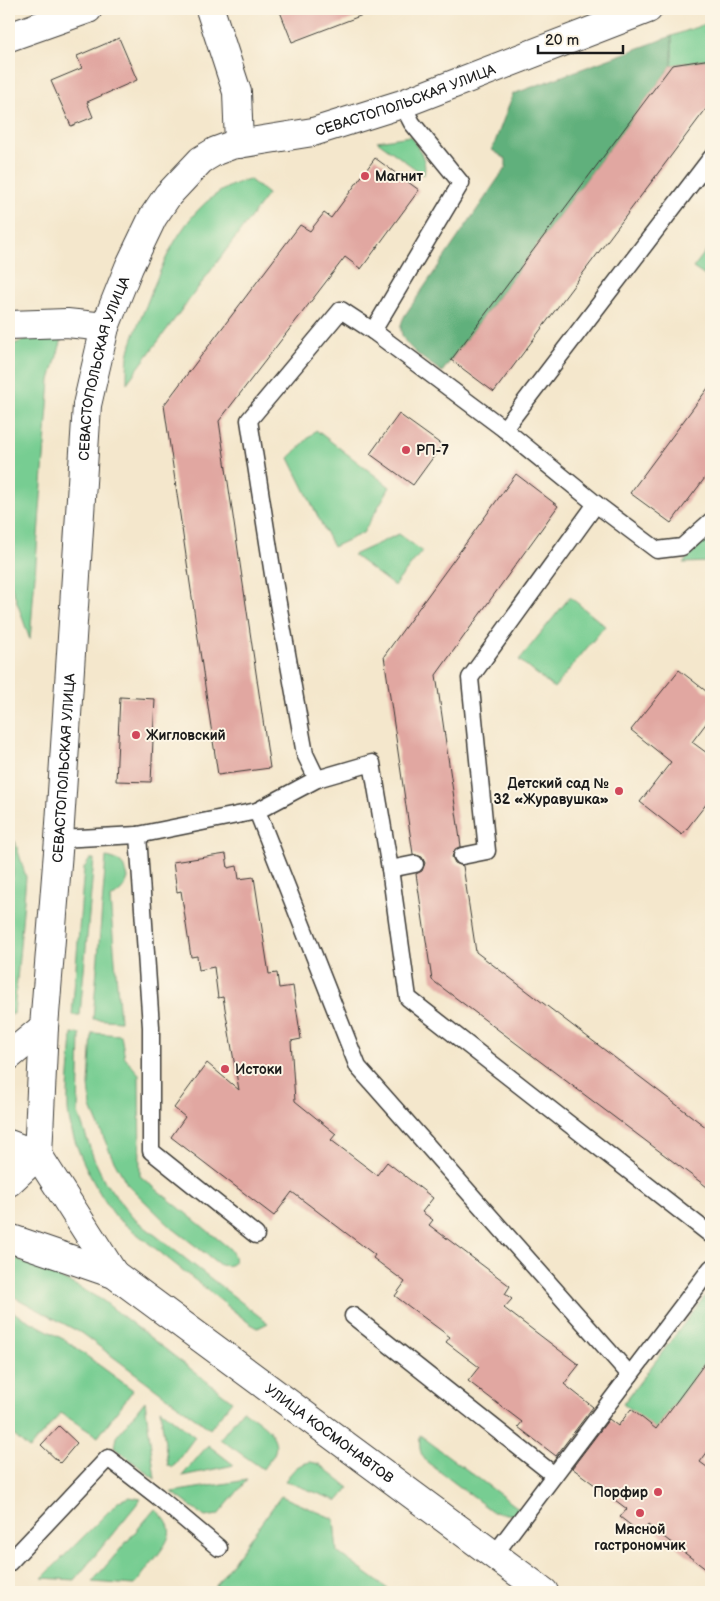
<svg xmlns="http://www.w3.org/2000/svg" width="720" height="1601" font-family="'Balsamiq Sans',sans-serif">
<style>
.green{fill:#77cd92;stroke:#4a7457}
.forest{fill:#61b07c;stroke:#3e664c}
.building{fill:#e1a7a1}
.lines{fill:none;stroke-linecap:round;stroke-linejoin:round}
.lane-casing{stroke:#3c3a36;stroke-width:19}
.street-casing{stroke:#3c3a36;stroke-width:30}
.secondary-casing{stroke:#3c3a36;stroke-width:30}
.lane{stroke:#fff;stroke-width:16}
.street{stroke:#fff;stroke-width:28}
.secondary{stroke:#fff;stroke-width:28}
.poi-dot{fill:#d1495b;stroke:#fcf5e5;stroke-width:2}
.labels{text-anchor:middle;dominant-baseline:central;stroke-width:4;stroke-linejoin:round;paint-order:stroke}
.street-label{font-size:14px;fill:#1c1c1c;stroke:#fcf5e5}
.poi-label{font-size:14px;font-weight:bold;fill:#1c1c1c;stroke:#fcf5e5;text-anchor:start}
</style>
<rect width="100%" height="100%" fill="#fcf5e5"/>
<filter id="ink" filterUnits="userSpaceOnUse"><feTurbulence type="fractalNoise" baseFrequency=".02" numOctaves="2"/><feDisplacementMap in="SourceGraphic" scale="10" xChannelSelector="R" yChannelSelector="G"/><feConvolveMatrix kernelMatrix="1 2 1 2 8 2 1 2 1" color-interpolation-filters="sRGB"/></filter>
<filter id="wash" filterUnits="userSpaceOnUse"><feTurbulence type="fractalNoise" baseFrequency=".0096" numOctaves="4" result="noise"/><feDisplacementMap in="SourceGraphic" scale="20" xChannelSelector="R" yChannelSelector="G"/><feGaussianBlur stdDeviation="1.12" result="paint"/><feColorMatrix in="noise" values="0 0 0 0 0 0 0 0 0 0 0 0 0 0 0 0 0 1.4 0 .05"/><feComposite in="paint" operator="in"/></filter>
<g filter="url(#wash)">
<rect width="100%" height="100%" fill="#f4e7cc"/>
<g class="green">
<polygon points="711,22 711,59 672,65 672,36"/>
<path d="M 410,136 C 418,148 428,160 424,175 L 377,141 Z"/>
<path d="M 249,179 L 268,194 L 127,383 C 127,374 127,365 128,356 C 132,336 142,317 149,298 C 168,249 193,194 249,179 Z"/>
<polygon points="711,244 711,280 693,268"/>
<polygon points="48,337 62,339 50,380 30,640 9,579 9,346 30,338"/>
<polygon points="316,430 390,487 363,533 333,547 289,458"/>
<polygon points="711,533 711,562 683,563"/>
<polygon points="399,534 422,551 394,586 353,555"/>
<polygon points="570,597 605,626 554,688 519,660"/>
<polygon points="15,841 26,877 14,1014 9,1014 9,927"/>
<path d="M 106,857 C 120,859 125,865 128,878 C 124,890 119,893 110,899 L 120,1021 L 93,1019 Z"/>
<polygon points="90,859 94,859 80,1015 72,1015 84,868"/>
<path d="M 72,1033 L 80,1034 L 78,1113 L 94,1159 L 105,1182 L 132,1217 L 268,1323 L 258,1328 L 249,1323 L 117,1218 C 97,1193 70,1143 68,1110 C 67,1085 71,1058 72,1033 Z"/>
<path d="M 92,1033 L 121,1035 L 125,1058 L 139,1074 L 140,1176 L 229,1248 C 239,1260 235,1268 220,1265 L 171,1227 L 127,1184 L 112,1157 L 91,1108 L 89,1084 Z"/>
<polygon points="9,1255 73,1284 102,1300 232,1401 210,1429 81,1333 9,1294"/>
<polygon points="711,1288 711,1355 656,1429 623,1404"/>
<polygon points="9,1310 65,1340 133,1390 98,1437 61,1413 29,1449 9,1431"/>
<polygon points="145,1401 155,1479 114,1447 116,1437"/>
<polygon points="160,1409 195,1437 172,1468 168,1465"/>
<path d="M 243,1410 C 256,1420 285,1435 273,1456 C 270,1460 266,1464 263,1469 L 220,1439 Z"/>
<path d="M 420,1435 L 521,1510 L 513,1515 L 493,1512 L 427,1462 C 419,1453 419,1447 420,1435 Z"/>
<polygon points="208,1445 234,1465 182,1476"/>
<path d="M 311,1462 L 319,1464 L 349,1488 L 338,1501 L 285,1481 C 293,1470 297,1464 311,1462 Z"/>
<polygon points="247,1480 218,1515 205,1517 172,1492"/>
<polygon points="281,1496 334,1519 337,1552 392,1592 211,1592"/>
<polygon points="129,1497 141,1499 75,1580 42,1578 119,1501"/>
<path d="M 155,1509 C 175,1527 173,1535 157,1556 C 150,1565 142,1575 135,1585 L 92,1582 Z"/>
</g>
<path class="forest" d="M 672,36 L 672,65 L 442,372 C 429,362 402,347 401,330 C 400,325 403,319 405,315 L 506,167 L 506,159 L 492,150 L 513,94 Z"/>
<g id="blocks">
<g class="building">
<polygon points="279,9 372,9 373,11 292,42"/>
<polygon points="119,38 137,80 87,102 93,117 71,126 51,81 82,68 77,56"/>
<polygon points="711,59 711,108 706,109 494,392 451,360 672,65"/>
<polygon points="375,158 419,190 361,269 345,257 219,421 270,768 218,775 164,405 300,225 310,231 324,213 331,218"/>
<polygon points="711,384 711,470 671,523 630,493"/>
<polygon points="399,414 442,445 413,485 370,454"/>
<polygon points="516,474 558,506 436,675 461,846 455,849 452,857 455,863 463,866 476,952 711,1131 711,1190 432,980 416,874 422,871 425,863 422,857 413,854 384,656"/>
<polygon points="679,670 711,695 711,717 692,742 711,756 711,798 682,835 640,802 671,762 631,730"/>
<polygon points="120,697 155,699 151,782 116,781"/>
<polygon points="226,854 228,868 237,866 239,879 254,877 269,974 277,973 279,988 293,986 301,1039 291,1041 295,1101 336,1134 331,1140 377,1175 387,1162 433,1198 422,1212 433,1220 429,1225 510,1286 505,1294 512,1299 504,1308 579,1365 564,1384 593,1407 556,1456 518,1427 522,1422 468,1381 479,1367 446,1342 450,1337 395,1296 405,1282 373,1258 375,1255 292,1192 274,1216 171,1137 185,1117 174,1108 207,1063 239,1090 223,997 218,998 214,967 199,970 197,956 191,957 181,891 177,892 173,862"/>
<polygon points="711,1355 711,1447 700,1462 711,1470 711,1573 648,1525 642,1534 620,1517 627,1509 572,1468 609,1419 618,1426 631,1409 656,1429"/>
<polygon points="59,1426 77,1443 60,1463 41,1445"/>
</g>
</g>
</g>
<g filter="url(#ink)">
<use href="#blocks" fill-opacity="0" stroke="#3c3a36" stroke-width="1"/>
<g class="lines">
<g class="lane-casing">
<g id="lane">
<polyline points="373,331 504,429 596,504 657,550 682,547 711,521"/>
<polyline points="504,429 711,158"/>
<polyline points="317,779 372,763 390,869 408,998 711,1235"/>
<polyline points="257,811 317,779 305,754 274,581 249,420 341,310 373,331 461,183 412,123 402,104"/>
<polyline points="138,835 151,1027 151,1151 256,1235"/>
<polyline points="59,839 138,835 257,811 358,1067 630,1375 494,1555"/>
<polyline points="462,856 487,851 470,678 596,504"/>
<polyline points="390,869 415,864"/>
<polyline points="353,1316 554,1475"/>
<polyline points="630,1375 711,1268"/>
<polyline points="9,1563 108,1458 157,1496 219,1548"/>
</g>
</g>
<g class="street-casing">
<g id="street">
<polyline points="9,37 88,9"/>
<polyline points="9,325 67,323 105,327"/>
</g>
</g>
<g class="secondary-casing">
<g id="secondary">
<polyline points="210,9 237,92 239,144"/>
<polyline points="9,1056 44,1027"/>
<polyline points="9,1144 38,1155"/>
<polyline points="9,1182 38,1155"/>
<path id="s1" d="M 9,1238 L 114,1274 L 544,1592"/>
<path id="s2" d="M 114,1274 L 38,1155 L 44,1027 L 59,839 L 87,405 L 105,327 L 129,267 L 153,217 L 168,195 L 201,160 L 216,151 L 232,145 L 313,132 L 402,104 L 648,9"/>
</g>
</g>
<use href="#lane" class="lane"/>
<use href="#street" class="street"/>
<use href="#secondary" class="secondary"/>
</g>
</g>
<g class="poi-dot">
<circle cx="365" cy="176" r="5"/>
<circle cx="406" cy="450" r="5"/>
<circle cx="136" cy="735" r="5"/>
<circle cx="619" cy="791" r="5"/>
<circle cx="225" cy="1069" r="5"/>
<circle cx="658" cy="1492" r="5"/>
<circle cx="640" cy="1513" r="5"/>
</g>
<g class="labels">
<g class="street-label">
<text stroke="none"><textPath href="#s2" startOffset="1382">СЕВАСТОПОЛЬСКАЯ УЛИЦА</textPath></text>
<text stroke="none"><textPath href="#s2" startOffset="932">СЕВАСТОПОЛЬСКАЯ УЛИЦА</textPath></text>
<text stroke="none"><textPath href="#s2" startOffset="529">СЕВАСТОПОЛЬСКАЯ УЛИЦА</textPath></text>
<text stroke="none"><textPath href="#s1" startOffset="379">УЛИЦА КОСМОНАВТОВ</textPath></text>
</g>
<g class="poi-label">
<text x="375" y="176">Магнит</text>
<text x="416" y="450">РП-7</text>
<text x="146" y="735">Жигловский</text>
<text x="609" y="783" text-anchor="end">Детский сад №<tspan x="609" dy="16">32 «Журавушка»</tspan></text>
<text x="235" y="1069">Истоки</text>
<text x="648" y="1492" text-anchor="end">Порфир</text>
<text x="640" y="1529" text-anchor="middle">Мясной<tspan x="640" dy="16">гастрономчик</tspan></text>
</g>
</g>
<rect width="720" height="1601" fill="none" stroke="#fcf5e5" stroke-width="30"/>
<path d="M538 45v8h85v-8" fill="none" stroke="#1c1c1c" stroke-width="2.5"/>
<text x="545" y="45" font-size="15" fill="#1c1c1c" stroke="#fcf5e5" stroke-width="4" paint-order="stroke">20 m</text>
</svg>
